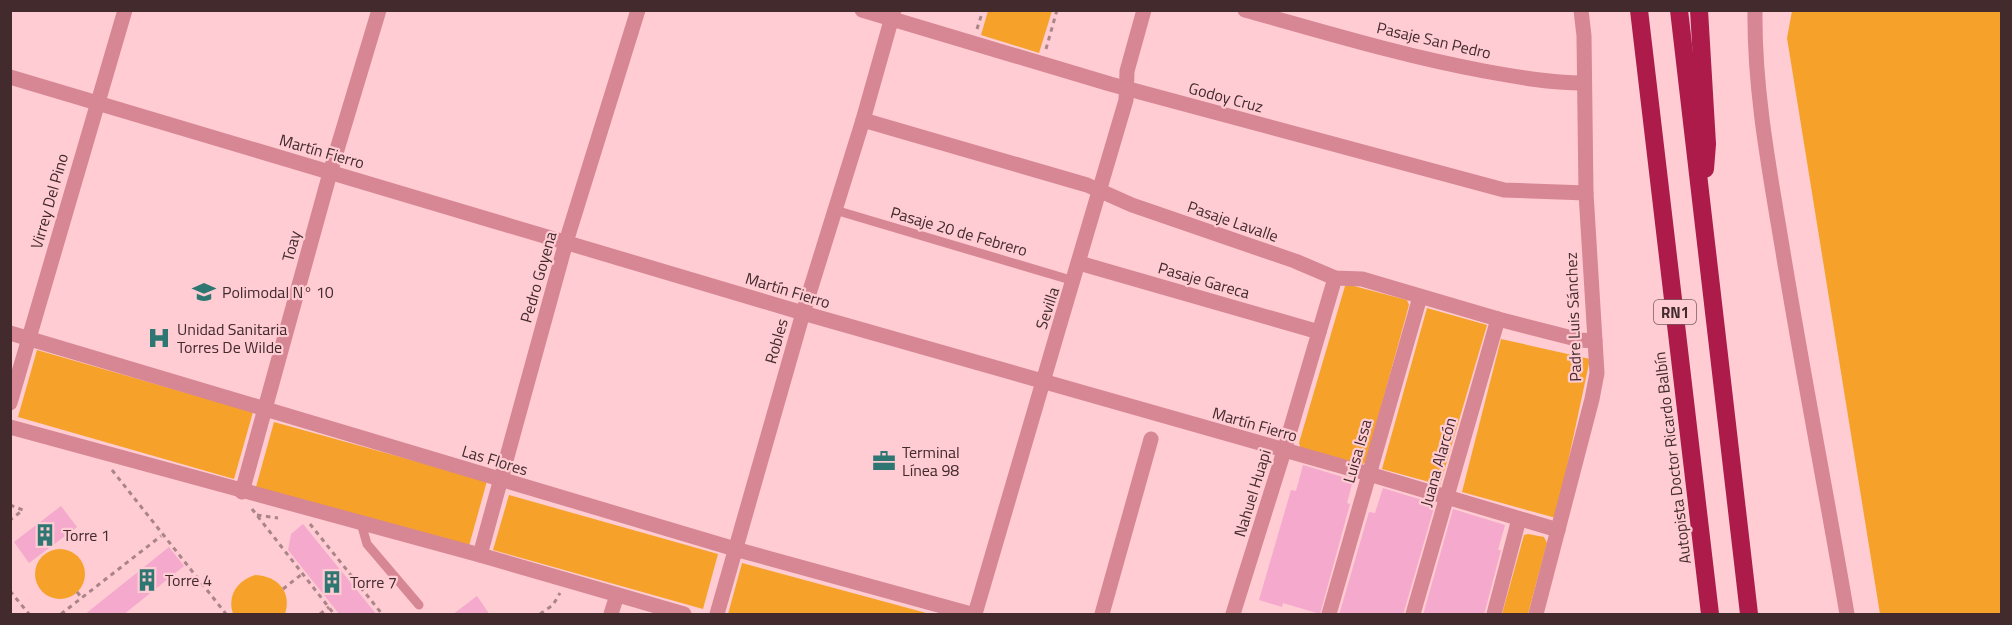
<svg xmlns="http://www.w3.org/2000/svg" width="2012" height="625" font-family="'Titillium Web',sans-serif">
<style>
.green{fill:#f6a22a}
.building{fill:#f4a9cd}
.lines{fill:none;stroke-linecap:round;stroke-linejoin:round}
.path{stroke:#aa8488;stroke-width:3;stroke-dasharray:4.5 4.5;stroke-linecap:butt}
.service{stroke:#d78694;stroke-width:9}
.minor{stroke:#d78694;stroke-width:15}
.tertiary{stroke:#d78694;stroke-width:15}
.motorway{stroke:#ac1b4a;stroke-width:18}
.labels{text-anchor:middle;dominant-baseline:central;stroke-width:4.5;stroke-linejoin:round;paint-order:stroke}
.shield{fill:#feccd2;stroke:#7a5b5e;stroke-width:1.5}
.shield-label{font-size:15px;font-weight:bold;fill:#422a2d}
.street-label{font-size:16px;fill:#422a2d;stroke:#feccd2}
.poi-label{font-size:16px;fill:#422a2d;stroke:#feccd2;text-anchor:start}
</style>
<rect width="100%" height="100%" fill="#feccd2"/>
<g class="green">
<polygon points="988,11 1052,11 1039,53 981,35"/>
<polygon points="1792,11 2001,11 2001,614 1880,614 1787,38"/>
<polygon points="1350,285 1407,300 1409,305 1366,462 1361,465 1301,450 1299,443 1345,286"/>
<polygon points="1427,308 1487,325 1440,485 1382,469"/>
<polygon points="1501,339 1590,359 1556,518 1462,492"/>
<polygon points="37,350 253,412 234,479 18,417"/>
<polygon points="274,422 487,481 469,546 256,487"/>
<polygon points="509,495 718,554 703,609 493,550"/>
<polygon points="1528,534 1544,537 1547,543 1528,614 1502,614 1524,535"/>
<circle cx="60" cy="574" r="25"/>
<polygon points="742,563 930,614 728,614"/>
<path d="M 255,575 C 278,576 292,592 285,614 L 233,614 C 227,595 237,581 255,575 Z"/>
</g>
<g class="building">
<polygon points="1303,465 1353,480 1347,503 1350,504 1320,614 1283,603 1282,607 1259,600 1291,490 1296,491"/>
<polygon points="1383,488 1435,504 1403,615 1339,615 1369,512 1375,513"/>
<polygon points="61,506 77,527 29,563 14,542"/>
<polygon points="1453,509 1505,525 1498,550 1501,550 1484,615 1423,615"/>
<polygon points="303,524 377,615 340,615 288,550 291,534"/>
<polygon points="169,547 184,566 123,615 84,615"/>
<polygon points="477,596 490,615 452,615"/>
</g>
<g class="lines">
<g class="path">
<polyline points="977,29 983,10"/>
<polyline points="1046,49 1057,10"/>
<polyline points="112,470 226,614"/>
<polyline points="10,505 23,510 10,520"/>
<polyline points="252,509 334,614"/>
<polyline points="257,515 278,518"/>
<polyline points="310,524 382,614"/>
<polyline points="283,589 302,574"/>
<polyline points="10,591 29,614"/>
<polyline points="77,592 82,598"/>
<polyline points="61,614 161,536"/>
<polyline points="320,614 329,607"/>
<polyline points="540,614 553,605 560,593"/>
</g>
<g class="service">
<polyline points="835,210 1074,281"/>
<polyline points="361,523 367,544 419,605"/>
</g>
<g class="minor">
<polyline points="862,10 1110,84 1504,190 1586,193"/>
<path d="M 1245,10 C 1324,32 1403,56 1484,71 C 1517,77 1550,83 1583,83"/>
<path d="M 1755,10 C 1754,89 1769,168 1782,246 C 1802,369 1826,491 1847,614"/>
<polyline points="10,77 803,313 1369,474 1558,530"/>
<polyline points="863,120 1087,185 1132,205 1295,261 1335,278 1362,279 1498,319 1580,340 1595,341"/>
<polyline points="1079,263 1319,332"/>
<polyline points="10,403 125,10"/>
<polyline points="242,492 330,173 379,10"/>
<polyline points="480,555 566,242 638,10"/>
<polyline points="611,614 617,595"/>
<polyline points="717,614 803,313 863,120 894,10"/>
<path d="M 975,614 C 1024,443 1076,271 1126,100 L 1127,71 L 1144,10"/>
<polyline points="1102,614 1151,439"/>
<polyline points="1233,614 1284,451 1335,278"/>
<polyline points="1329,614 1420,297"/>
<polyline points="1413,614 1498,319"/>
<polyline points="1494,614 1519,519"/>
<polyline points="1536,614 1592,399 1597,373 1586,193 1584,36 1581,10"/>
</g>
<g class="tertiary">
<polyline points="10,333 735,549 971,614"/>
<polyline points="10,427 480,555 684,614"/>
</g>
<g class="motorway">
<polyline points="1639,10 1710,614"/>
<polyline points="1679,10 1749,614"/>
<polyline points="1699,10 1707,144 1705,169"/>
</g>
</g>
<defs>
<g id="school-bare" transform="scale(1.8)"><path d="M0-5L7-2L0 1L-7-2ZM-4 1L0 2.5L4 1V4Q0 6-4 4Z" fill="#2d7671" stroke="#feccd2" stroke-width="2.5" paint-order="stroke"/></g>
<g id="hospital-bare" transform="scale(1.8)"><path d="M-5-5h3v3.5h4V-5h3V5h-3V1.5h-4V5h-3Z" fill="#2d7671" stroke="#feccd2" stroke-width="2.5" paint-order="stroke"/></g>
<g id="office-bare" transform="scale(1.8)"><path d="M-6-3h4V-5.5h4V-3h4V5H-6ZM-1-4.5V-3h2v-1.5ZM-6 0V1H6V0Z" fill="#2d7671" stroke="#feccd2" stroke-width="2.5" paint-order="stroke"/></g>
<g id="building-bare" transform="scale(1.8)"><path d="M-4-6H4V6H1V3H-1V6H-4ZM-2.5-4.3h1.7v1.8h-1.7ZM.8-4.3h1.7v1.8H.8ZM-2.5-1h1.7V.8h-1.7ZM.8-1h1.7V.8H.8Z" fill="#2d7671" stroke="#feccd2" stroke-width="2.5" paint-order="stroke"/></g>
</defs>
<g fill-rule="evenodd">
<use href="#school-bare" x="204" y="292"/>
<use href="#hospital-bare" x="159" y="338"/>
<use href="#office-bare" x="884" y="461"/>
<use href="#building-bare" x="45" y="535"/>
<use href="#building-bare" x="147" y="580"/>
<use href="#building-bare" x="332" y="582"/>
</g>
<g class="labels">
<rect class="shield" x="1654" y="300" width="42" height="24" rx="4.5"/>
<g class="shield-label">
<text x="1675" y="312">RN1</text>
</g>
<g class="street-label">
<text transform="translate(1434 40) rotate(13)">Pasaje San Pedro</text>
<text transform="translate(1226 97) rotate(15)">Godoy Cruz</text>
<text transform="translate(322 151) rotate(16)">Martín Fierro</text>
<text transform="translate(49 201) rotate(-74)">Virrey Del Pino</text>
<text transform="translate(1233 221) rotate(19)">Pasaje Lavalle</text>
<text transform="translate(959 231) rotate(16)">Pasaje 20 de Febrero</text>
<text transform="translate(291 246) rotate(-75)">Toay</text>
<text transform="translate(538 277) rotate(-74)">Pedro Goyena</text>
<text transform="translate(1204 280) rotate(16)">Pasaje Gareca</text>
<text transform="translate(788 290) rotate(17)">Martín Fierro</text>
<text transform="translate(1047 308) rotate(-72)">Sevilla</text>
<text transform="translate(1573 317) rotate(-92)">Padre Luis Sánchez</text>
<text transform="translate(776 341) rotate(-74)">Robles</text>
<text transform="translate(1255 424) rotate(16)">Martín Fierro</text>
<text transform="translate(1357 451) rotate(-74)">Luisa Issa</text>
<text transform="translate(1672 458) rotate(-97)">Autopista Doctor Ricardo Balbín</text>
<text transform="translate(495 460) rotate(17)">Las Flores</text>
<text transform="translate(1438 462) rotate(-74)">Juana Alarcón</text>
<text transform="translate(1252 493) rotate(-73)">Nahuel Huapi</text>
</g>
<g class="poi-label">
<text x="222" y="292">Polimodal N° 10</text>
<text x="177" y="329">Unidad Sanitaria<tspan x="177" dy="18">Torres De Wilde</tspan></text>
<text x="902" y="452">Terminal<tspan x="902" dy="18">Línea 98</tspan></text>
<text x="63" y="535">Torre 1</text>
<text x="165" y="580">Torre 4</text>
<text x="350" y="582">Torre 7</text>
</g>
</g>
<rect width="2012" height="625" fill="none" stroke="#422a2d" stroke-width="24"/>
</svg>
